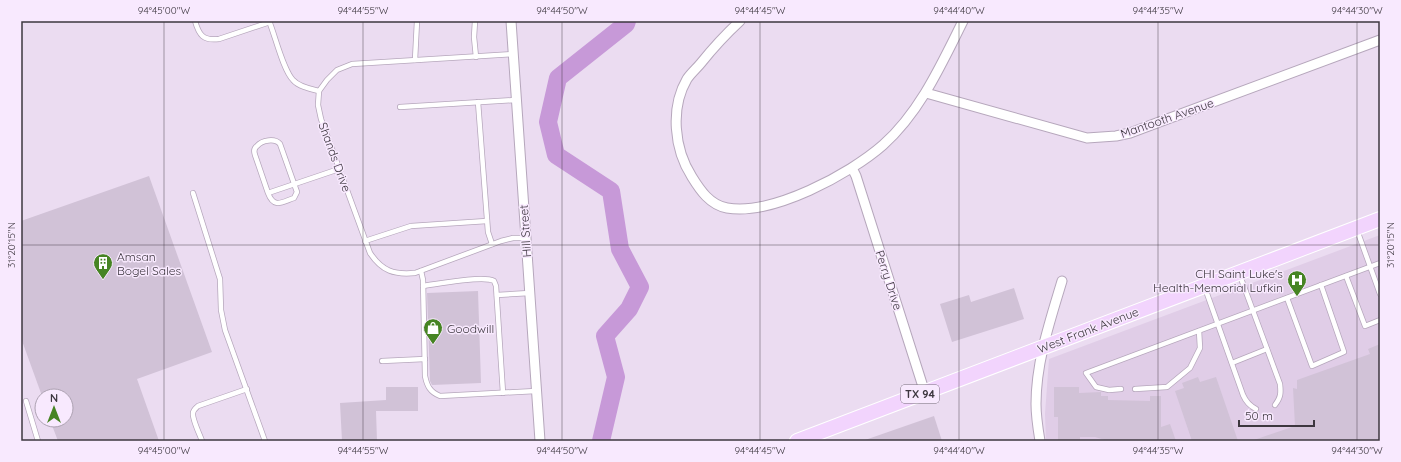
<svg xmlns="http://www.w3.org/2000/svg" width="1401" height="462" font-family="Quicksand,sans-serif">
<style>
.built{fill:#e0cde7}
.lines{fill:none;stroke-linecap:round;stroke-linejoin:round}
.river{stroke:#c799d8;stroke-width:18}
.building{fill:#d1c2d7}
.lane-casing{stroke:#b6a7bc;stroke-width:6}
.street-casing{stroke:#b6a7bc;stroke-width:11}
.primary-casing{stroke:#fff;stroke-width:16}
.lane{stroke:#fff;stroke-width:4.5}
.street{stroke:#fff;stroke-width:9}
.primary{stroke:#f2d4fd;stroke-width:14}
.ticks{fill:none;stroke:#3d373f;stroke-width:1;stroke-opacity:0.45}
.labels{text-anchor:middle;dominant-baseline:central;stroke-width:3;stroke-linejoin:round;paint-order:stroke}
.shield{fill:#f8e9fe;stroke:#756c78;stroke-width:1}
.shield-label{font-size:11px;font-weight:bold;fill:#3d373f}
.street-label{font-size:12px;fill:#3d373f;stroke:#f8e9fe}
.poi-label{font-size:12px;fill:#3d373f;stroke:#f8e9fe;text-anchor:start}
.neatline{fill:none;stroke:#3d373f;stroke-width:1.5}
.ticks-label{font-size:10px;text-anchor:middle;fill:#3d373f}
</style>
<rect width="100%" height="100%" fill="#ebdcf1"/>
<polygon class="built" points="1380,235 1380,441 1046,441 1045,414 1049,359"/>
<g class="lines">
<polyline class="river" points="601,441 616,377 605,336 629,309 640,287 620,249 611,191 556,155 548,122 558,78 626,24 627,21"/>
</g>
<g class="building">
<polygon points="149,176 212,352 137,379 159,441 58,441 50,420 66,420 66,396 42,396 21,338 21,221"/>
<polygon points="1014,288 1024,319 952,342 940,304 969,295 971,302"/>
<polygon points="478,291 481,383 432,385 430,381 427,293"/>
<polygon points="1380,344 1380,441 1254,441 1254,440 1295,426 1293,388 1297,389 1297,380 1370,354 1368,349"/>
<polygon points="1198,377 1200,382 1216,377 1238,441 1192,441 1175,391 1184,388 1182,383"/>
<polygon points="386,387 418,387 418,411 376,411 377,441 342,441 340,403 386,400"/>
<polygon points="1054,387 1079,387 1079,393 1101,392 1101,396 1108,396 1108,400 1150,401 1150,396 1161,396 1161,427 1170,424 1176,441 1108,441 1095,437 1080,437 1080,441 1058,441 1058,417 1054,417"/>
<polygon points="934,416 942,441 866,441 865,440"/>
</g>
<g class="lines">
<g class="lane-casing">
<g id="lane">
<path d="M 195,21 C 199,35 203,41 219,39 L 270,22"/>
<path d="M 269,21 C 275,35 283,70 293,80 C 299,87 311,89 319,91"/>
<polyline points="475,21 474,37 476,57"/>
<path d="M 513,54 L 352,64 L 337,70 L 327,80 L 319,91 L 318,105 L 321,119 L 370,253 C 382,271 394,275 415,273 L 501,241 L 513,238 L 526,238"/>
<polyline points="415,60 417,21"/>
<polyline points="478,102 488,232 492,244"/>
<polyline points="400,107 516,100"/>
<polyline points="193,193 220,279 221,310 225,330 265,441"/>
<path d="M 268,193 C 274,209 282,202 294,198 L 297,192 L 280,144 C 275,138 262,140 257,146 C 254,148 254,152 255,155 L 268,193 L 339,169"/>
<polyline points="1357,230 1380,294"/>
<polyline points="365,241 411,226 487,221"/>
<path d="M 421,271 L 423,280 L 425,376 C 427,386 430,392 440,396 L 536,391"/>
<path d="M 1239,273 L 1280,384 C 1281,393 1281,397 1275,405"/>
<polyline points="1346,276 1365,326 1380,320"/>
<path d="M 423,286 C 438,284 483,275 494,281 L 496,286 L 503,393"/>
<path d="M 1205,288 L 1243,395 C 1246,402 1250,406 1256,409"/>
<polyline points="497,295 530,293"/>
<polyline points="1287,298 1312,366 1344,352 1321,285"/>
<polyline points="382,361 425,359"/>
<polyline points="1232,363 1267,349"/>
<polyline points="1121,389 1109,390 1096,387 1086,373 1380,263"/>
<polyline points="1135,389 1167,387 1190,368 1200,348 1199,331"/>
<polyline points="26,401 38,441"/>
<path d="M 202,441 C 200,435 192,419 193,413 C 193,410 196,408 198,406 L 247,389"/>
</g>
</g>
<g class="street-casing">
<g id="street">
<polyline points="511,21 540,441"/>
<path d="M 740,21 C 726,34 713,48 701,63 C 697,68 691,73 687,79 C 670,108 674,149 692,177 C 700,190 710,205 727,208 C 772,216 850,174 883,145 C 920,112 941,65 963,21"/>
<polyline points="926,93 1087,138 1116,136 1130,133 1162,121 1380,40"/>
<polyline points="852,168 856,176 925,393"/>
<path d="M 1040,441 C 1038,429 1036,416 1036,404 C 1036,362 1050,321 1062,281"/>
</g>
</g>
<g class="primary-casing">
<polyline id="primary" points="797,441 1380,219"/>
</g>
<use href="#lane" class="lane"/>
<use href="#street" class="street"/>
<use href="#primary" class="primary"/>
</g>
<path class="ticks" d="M 164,21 L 164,441M 363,21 L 363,441M 562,21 L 562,441M 760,21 L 760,441M 959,21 L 959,441M 1158,21 L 1158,441M 1357,21 L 1357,441M 21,245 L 1380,245"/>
<defs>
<g id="building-pin" transform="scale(1)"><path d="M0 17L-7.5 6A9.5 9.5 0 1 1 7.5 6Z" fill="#468423" stroke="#f8e9fe"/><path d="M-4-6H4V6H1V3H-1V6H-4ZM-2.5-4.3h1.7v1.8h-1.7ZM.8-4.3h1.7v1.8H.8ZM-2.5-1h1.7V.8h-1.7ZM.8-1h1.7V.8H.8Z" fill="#fff"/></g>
<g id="hospital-pin" transform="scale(1)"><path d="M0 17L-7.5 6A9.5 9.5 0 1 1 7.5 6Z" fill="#468423" stroke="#f8e9fe"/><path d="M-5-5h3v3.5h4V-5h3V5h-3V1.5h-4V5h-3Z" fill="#fff"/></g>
<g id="shop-pin" transform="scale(1)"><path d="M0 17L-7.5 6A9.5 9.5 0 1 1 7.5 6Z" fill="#468423" stroke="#f8e9fe"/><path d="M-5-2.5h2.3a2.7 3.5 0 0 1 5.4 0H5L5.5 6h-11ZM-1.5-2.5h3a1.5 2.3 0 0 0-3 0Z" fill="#fff"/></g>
</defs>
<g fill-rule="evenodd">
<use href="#building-pin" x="103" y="263"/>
<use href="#hospital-pin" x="1297" y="280"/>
<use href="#shop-pin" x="433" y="328"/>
</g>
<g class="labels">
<rect class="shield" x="901" y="385" width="38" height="18" rx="3"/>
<g class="shield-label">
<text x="920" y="394">TX 94</text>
</g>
<g class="street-label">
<text transform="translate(1167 118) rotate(-19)">Mantooth Avenue</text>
<text transform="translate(335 157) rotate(70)">Shands Drive</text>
<text transform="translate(525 231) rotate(-94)">Hill Street</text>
<text transform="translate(889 280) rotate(72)">Perry Drive</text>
<text transform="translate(1088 330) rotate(-21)">West Frank Avenue</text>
</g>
<g class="poi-label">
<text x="117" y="256">Amsan<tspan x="117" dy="14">Bogel Sales</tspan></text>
<text x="1283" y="273" text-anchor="end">CHI Saint Luke's<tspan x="1283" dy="14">Health-Memorial Lufkin</tspan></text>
<text x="447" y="328">Goodwill</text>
</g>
</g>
<rect width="1401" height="462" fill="none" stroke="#f8e9fe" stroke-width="44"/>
<g transform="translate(54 408)"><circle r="19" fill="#f8e9fe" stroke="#ada2b2"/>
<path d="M0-3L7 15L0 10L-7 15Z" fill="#468423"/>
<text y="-6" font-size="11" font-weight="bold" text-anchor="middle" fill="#3d373f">N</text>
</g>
<path d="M1239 420v6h75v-6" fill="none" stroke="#3d373f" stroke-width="2"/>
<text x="1245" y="420" font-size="12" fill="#3d373f" stroke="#f8e9fe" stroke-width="3" paint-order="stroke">50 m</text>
<rect x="22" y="22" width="1357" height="418" class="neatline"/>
<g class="ticks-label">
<text x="164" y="14">94°45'00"W</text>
<text x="363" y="14">94°44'55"W</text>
<text x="562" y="14">94°44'50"W</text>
<text x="760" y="14">94°44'45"W</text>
<text x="959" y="14">94°44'40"W</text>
<text x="1158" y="14">94°44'35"W</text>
<text x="1357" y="14">94°44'30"W</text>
<text transform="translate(11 245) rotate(-90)" y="4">31°20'15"N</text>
<text transform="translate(1390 245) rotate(-90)" y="4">31°20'15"N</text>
<text x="164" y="454">94°45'00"W</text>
<text x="363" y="454">94°44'55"W</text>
<text x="562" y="454">94°44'50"W</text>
<text x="760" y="454">94°44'45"W</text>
<text x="959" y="454">94°44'40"W</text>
<text x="1158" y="454">94°44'35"W</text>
<text x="1357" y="454">94°44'30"W</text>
</g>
</svg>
